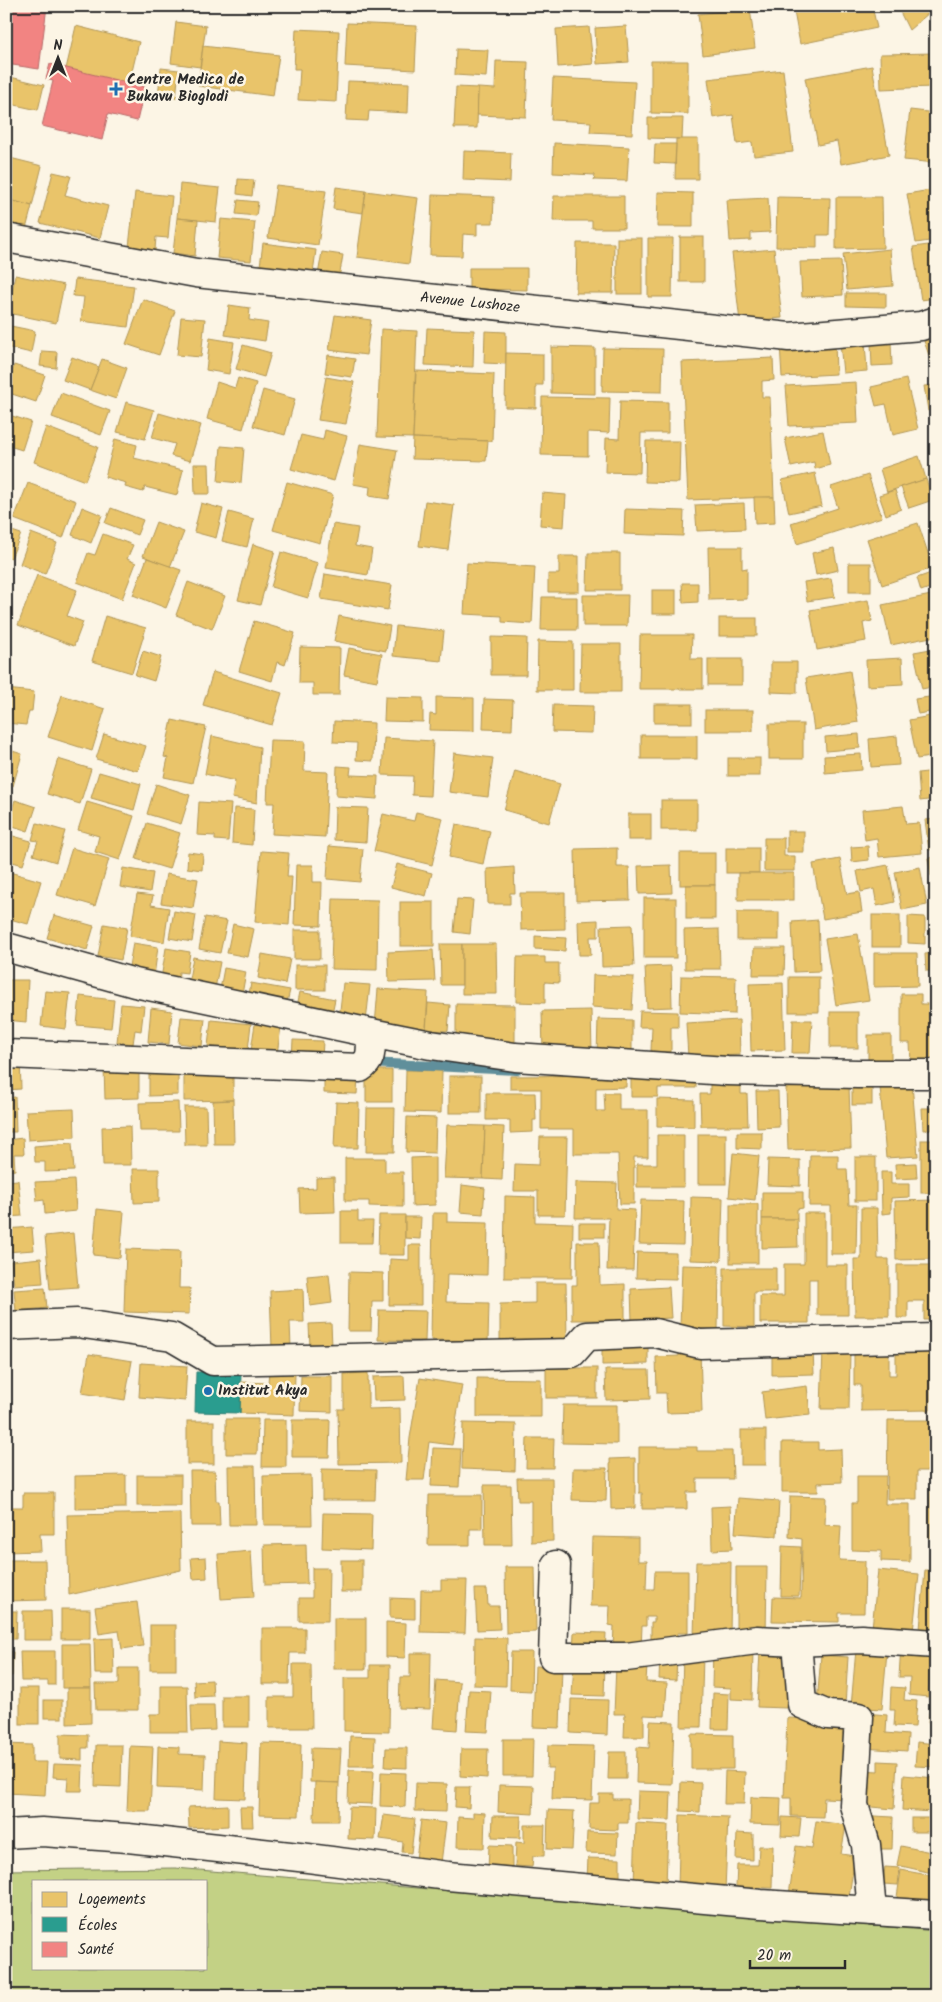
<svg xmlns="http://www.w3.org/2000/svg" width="942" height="2002" font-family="Kalam,sans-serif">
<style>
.green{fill:#c3d185;stroke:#777e58;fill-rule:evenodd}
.homes{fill:#e9c46a;stroke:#b09657}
.schools{fill:#2a9d8f;stroke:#2a7b71}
.health{fill:#f28482;stroke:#b66968}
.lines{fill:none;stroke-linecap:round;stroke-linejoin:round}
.stream{stroke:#618f9b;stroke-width:10}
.minor-casing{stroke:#2b2b2b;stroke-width:31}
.minor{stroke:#fcf5e5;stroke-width:28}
.poi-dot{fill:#1f6fb2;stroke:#fcf5e5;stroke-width:2}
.labels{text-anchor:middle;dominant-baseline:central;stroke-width:5;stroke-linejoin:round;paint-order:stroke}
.poi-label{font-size:15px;font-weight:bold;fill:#2b2b2b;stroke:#fcf5e5;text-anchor:start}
.street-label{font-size:15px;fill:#2b2b2b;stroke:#fcf5e5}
</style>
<rect width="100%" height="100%" fill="#fcf5e5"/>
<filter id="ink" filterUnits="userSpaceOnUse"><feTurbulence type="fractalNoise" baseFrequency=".02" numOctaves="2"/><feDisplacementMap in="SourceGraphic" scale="10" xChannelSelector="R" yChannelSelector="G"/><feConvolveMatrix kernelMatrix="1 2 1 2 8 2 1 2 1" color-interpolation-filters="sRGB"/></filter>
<g filter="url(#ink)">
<path class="green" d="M 175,1868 L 936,1931 L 936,1996 L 6,1996 L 6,1870 ZM 34,1881 L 206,1881 L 206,1968 L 34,1968 Z"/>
<g class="homes">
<polygon points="793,6 872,6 877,28 800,44"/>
<polygon points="897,6 936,6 936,7 909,30"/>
<polygon points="750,8 755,48 703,55 698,14"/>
<polygon points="176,22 206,26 200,67 171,63"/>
<polygon points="347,23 417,26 415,70 345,66"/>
<polygon points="76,26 139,42 129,84 66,69"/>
<polygon points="626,26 629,62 597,64 595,28"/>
<polygon points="589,27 593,64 558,67 556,29"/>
<polygon points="296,29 339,31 336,102 298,100 300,69 294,69"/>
<polygon points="203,46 279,55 273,96 198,86"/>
<polygon points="456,49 488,50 486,77 455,75"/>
<polygon points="936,53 936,80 932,80 932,87 881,89 880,54"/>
<polygon points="496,61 528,62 526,117 477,115 478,88 495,89"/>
<polygon points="651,61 688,61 688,114 651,113"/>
<polygon points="872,66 889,155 841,164 837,141 818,145 805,78"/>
<polygon points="161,68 179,70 176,98 158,96"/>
<polygon points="783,70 793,152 754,156 752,142 737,144 733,115 713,118 708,79"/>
<polygon points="6,76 44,85 38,110 6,103"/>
<polygon points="553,78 635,82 632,134 590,132 591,122 551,120"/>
<polygon points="348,81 409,83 408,113 369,111 368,121 346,120"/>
<polygon points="456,87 478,88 477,128 454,128"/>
<polygon points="910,110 936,113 936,163 904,160"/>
<polygon points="648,118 683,118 682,139 648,138"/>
<polygon points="676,139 698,139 698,179 675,179"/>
<polygon points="554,143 629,147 627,181 594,180 595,175 553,173"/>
<polygon points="655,144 676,144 675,164 654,163"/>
<polygon points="464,151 511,153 510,182 463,180"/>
<polygon points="6,157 42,166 32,206 6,199"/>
<polygon points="53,172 71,176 65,195 108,206 100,238 40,223"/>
<polygon points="238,179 254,180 252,196 237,194"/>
<polygon points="180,184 220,188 216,222 177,218"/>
<polygon points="276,185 326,191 318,245 268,238"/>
<polygon points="336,187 366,191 363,213 333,209"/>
<polygon points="936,189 936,240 916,243 907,194"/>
<polygon points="366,191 418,198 409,264 357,257"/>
<polygon points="135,192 172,196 168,238 156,237 155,250 129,247"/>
<polygon points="658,192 693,193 693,227 657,227"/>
<polygon points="432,195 494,197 493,223 477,223 477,235 463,234 462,256 430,255"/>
<polygon points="554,196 624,196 624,228 592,228 592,221 553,221"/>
<polygon points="777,197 830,198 829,235 817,235 817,248 776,247"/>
<polygon points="836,197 882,197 883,248 836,249"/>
<polygon points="768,198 770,232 751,233 751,240 730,241 727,200"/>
<polygon points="6,199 32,206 26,229 6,225"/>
<polygon points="238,200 258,202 256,216 236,214"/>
<polygon points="177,218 198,220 195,256 173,253"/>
<polygon points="221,219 255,222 251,261 217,258"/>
<rect x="680" y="237" width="24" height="45"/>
<rect x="617" y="238" width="25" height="56"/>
<polygon points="648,238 673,238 672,297 648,297"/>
<polygon points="263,243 316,250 313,273 260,266"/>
<polygon points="577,243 614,243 613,293 576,293"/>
<polygon points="936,244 936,298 921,300 913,247"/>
<polygon points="774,249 782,318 740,322 732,253"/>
<polygon points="890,249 893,286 847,290 843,254"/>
<polygon points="322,252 343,255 339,278 318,275"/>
<polygon points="841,261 843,295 802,297 800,262"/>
<polygon points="469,268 527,268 527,290 469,289"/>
<polygon points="15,275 64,285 56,323 8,313"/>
<polygon points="75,279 134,286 128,327 81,321 84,297 73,296"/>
<polygon points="846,293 886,293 886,307 846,306"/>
<polygon points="143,299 175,311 159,355 126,344"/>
<polygon points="229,305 250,308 249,320 268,323 265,341 225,335"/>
<polygon points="335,315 371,320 366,355 329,350"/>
<polygon points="181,317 205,319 201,357 177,355"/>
<polygon points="6,325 35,331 31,353 6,347"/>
<polygon points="427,328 474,330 473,367 425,365"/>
<polygon points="381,329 417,331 413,438 377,437"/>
<polygon points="485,331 506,332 506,364 484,363"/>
<polygon points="936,337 936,359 931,361 924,341"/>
<polygon points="210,338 234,342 229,374 206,370"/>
<polygon points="835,341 836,374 782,377 780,344"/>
<polygon points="865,342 867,371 843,373 840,343"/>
<polygon points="891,342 892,365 872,366 871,343"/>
<polygon points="243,345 271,353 264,377 236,369"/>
<polygon points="551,347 595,348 595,394 551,393"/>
<polygon points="603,348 663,349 662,392 602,391"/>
<polygon points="42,351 57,352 56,368 40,366"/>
<polygon points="506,353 543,354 543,385 536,385 536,408 505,407"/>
<polygon points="328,355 355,359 352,377 325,373"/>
<polygon points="72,357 99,367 90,390 63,380"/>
<polygon points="773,358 774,380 762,381 762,397 770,397 774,497 688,500 682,362"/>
<polygon points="102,359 127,368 116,399 90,390"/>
<polygon points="14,365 45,375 36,402 6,392"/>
<polygon points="416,371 494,374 492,441 413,438"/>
<polygon points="326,377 354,382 346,424 318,420"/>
<polygon points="238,378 256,383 243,429 207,419 217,382 235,388"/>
<polygon points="906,379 918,429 893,435 886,404 876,406 871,387"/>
<polygon points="856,382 858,423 789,426 786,386"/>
<polygon points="936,385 936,426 935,426 933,411 928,411 924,386"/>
<polygon points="263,390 295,399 285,435 253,426"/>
<polygon points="61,393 110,411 101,435 52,417"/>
<polygon points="542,397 610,398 609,433 588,432 588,456 541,455"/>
<polygon points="620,401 668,402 668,433 641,433 640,473 605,472 606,438 619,439"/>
<polygon points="126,402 154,410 145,439 117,432"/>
<polygon points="159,413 201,425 190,461 171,456 175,444 152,438"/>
<polygon points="6,414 31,422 22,450 6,445"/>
<polygon points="46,427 98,447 85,481 34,462"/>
<polygon points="325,430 347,436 334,481 291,469 301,435 323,440"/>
<polygon points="823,431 830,465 815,469 814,462 791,467 785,438"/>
<polygon points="413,438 488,441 486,461 412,459"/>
<polygon points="115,439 137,445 134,458 183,470 177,495 145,487 143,492 125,487 126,483 105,477"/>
<polygon points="646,441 680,441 679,483 645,482"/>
<polygon points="360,444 397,450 389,499 369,496 370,487 353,484"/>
<polygon points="221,446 244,448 241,483 218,481"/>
<polygon points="919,456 926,479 887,492 880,469"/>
<polygon points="194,464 209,464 210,494 195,494"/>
<polygon points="815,473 822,506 789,513 782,480"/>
<polygon points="868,475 882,517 797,544 791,523 838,508 831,487"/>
<polygon points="926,479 933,500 909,508 901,487"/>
<polygon points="287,482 333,495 320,543 273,530"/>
<polygon points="28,483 76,501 63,538 14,519"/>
<polygon points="895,490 901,509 886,515 879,495"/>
<polygon points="542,493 566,495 564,527 540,525"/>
<polygon points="754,497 774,497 775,523 755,524"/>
<polygon points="425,501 454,505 448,550 419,546"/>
<polygon points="201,503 223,509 216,538 194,532"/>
<polygon points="744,503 745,529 697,531 695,505"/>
<polygon points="82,507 102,515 91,543 72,535"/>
<polygon points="111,508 143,520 137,535 105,523"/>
<polygon points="625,509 684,511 683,536 624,534"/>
<polygon points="229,512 254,519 247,547 222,541"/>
<polygon points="156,522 184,532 170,567 143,556"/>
<polygon points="918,523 933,568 882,585 867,539"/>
<polygon points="333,524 358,528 355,546 372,549 368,575 326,568"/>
<polygon points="6,529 21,534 11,558 6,556"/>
<polygon points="31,533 57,543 45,574 20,564"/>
<polygon points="103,534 133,545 127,559 136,563 122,599 77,582 88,553 95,555"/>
<polygon points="253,544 275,551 260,605 238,600"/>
<polygon points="708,547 742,547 742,569 747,568 747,599 709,600"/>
<polygon points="834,548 838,570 816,575 812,553"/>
<polygon points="281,552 318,563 308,598 271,587"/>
<polygon points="588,553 620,553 620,590 587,590"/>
<polygon points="559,556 579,556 579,592 548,592 548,574 559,574"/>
<polygon points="147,558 181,570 166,608 133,595"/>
<polygon points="467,563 535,567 532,624 502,622 502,616 464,614"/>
<rect x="849" y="563" width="22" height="29"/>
<polygon points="931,573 935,586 921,591 917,578"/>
<polygon points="325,574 392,585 388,610 321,599"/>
<polygon points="37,575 77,590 67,616 83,622 74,646 18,625"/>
<polygon points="831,578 835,597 807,601 804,582"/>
<polygon points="188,582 225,596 212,629 176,615"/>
<polygon points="682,583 698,583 698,602 683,603"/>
<rect x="652" y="590" width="24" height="24"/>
<polygon points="936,594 936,636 891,645 882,605"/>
<polygon points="583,595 628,595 627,626 583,626"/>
<polygon points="542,597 577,597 577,630 541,630"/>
<polygon points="868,600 872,621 863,623 866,641 817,650 810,610"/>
<polygon points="105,616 146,628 132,673 92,661"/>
<polygon points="339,616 390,626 386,651 334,641"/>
<rect x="719" y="618" width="38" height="18"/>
<polygon points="254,621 295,633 285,665 277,662 272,681 239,671"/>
<polygon points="396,626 444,631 441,661 393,656"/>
<polygon points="640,635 692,635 691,659 703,659 703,689 639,689"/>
<polygon points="491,637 527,638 526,675 491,675"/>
<polygon points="538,641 573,642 573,690 537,690"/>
<polygon points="581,644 621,644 621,692 580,692"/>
<polygon points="300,647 340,648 339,695 313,695 313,683 299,683"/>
<polygon points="349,648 382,654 377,681 344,675"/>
<polygon points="936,648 936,686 922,689 914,652"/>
<polygon points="143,651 161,657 154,681 135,675"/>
<polygon points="902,658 903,684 867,686 866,660"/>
<rect x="708" y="659" width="34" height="26"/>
<polygon points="771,662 797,662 797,693 771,692"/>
<polygon points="850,671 858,722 814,730 806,678"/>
<polygon points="213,672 282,693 272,725 203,705"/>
<polygon points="6,689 34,692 32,711 29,711 26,725 6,723"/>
<polygon points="62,695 105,709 92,751 48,737"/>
<polygon points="936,696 936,711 918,714 915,699"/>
<polygon points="385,697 423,698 423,722 384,721"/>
<polygon points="436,697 474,698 474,731 429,730 430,714 436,715"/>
<polygon points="484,699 513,700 512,730 483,729"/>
<rect x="654" y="704" width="38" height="19"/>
<polygon points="553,705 593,706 592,733 552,732"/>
<rect x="705" y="710" width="48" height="21"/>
<polygon points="936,715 936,756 917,759 909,720"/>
<polygon points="172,720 206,727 193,783 164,777 168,758 164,757"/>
<polygon points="334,721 374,723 373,761 356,760 357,743 333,742"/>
<rect x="769" y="724" width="34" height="35"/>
<polygon points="104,734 146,746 138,771 96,759"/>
<polygon points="859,734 860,748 826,751 825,737"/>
<rect x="641" y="735" width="56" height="24"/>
<polygon points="212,736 260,747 257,803 232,798 235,781 205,774"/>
<polygon points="897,736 899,765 871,767 869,739"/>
<polygon points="384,738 433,741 430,796 412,795 413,776 382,775"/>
<polygon points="270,740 305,741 304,771 328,772 325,837 272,834 274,803 267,803"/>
<polygon points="6,749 22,754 13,786 6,784"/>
<polygon points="454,753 493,758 488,797 449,792"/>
<polygon points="861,754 862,770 825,773 824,756"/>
<rect x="728" y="758" width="32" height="18"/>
<polygon points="58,759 91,769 80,804 47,794"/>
<polygon points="337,766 351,767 350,775 378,776 377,799 336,796"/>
<polygon points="515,771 560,784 549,823 504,810"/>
<polygon points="936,771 936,799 920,801 918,773"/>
<polygon points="99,772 141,784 134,810 91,798"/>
<polygon points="156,784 190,795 181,824 147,814"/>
<polygon points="15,800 36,807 28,831 7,824"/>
<rect x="661" y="800" width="36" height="30"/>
<polygon points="87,802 134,816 120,860 95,852 99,836 78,830"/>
<polygon points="199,802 231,804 228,841 215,840 215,836 197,835"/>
<polygon points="903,806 906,824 919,823 922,853 879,857 877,838 865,840 862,810"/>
<polygon points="335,807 368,808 366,842 334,840"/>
<polygon points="234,808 254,809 252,845 232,843"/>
<polygon points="416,812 443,818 432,865 374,851 383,814 414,821"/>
<rect x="628" y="814" width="23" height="26"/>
<polygon points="936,819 936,849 929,850 925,820"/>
<polygon points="37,823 65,831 56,862 33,855 38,841 32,840"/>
<polygon points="147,823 180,833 169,869 136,859"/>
<polygon points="456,824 490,831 483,864 449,857"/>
<rect x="787" y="831" width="17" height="21"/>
<polygon points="6,834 31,841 23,865 6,860"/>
<polygon points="764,838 784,838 784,856 795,856 795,871 764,871"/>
<polygon points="329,846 363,849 360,882 327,879"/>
<polygon points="868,846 869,860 852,862 851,847"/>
<polygon points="72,848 109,859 95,906 57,895"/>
<polygon points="617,848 617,867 629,867 630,900 576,901 575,849"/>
<rect x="726" y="848" width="33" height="25"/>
<polygon points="261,851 289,853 287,877 292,877 289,925 255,922"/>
<polygon points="188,852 203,854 202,870 187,868"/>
<rect x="680" y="853" width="35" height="32"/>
<polygon points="936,857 936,875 931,876 928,858"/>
<polygon points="840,859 847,894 859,892 862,912 823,919 813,864"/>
<polygon points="397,864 432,873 426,896 391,887"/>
<polygon points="296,865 313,865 313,882 322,882 321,926 294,925"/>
<polygon points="671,865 672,893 639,894 638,866"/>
<polygon points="888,865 895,902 877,906 874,889 861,892 857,871"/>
<polygon points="514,867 515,893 510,893 510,904 488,904 487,869"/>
<polygon points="920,867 927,905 902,910 895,872"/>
<polygon points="123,868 153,873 150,892 120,887"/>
<polygon points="6,871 41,881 28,924 6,918"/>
<rect x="738" y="873" width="56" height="27"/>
<polygon points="166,874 198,879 193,908 161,903"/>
<rect x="686" y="885" width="29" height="34"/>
<polygon points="520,893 565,893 565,929 521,930"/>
<polygon points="137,894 153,896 151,905 169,908 164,942 130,936"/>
<rect x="644" y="898" width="32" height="60"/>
<polygon points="333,899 378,900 377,970 331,969"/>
<polygon points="457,899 473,900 470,934 454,932"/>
<rect x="400" y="902" width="34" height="44"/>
<polygon points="174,911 196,915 192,942 169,938"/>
<rect x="737" y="912" width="42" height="28"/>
<polygon points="54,915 94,926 87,950 47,938"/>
<rect x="872" y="915" width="28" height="32"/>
<polygon points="908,916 925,917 925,944 908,943"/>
<polygon points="205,917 227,921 220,953 199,949"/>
<polygon points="598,920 598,937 590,937 591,955 579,955 578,921"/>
<polygon points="818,920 820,971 794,972 792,922"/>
<polygon points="104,924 127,928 121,960 98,956"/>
<polygon points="233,924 254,929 248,957 227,953"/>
<polygon points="632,925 634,966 602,967 601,926"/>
<polygon points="719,929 720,969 685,969 684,930"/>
<rect x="294" y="930" width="26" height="29"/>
<polygon points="858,934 869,1000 836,1005 825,939"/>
<polygon points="535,936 566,938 565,951 535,949"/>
<polygon points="133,943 158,947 154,976 128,972"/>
<polygon points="440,944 462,944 462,985 441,985"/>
<polygon points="462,944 496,944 497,994 462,994"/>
<polygon points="166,948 190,952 187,973 179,972 178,982 161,979"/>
<polygon points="754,948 785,948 784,975 753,975"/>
<polygon points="433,950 435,981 389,982 388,952"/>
<polygon points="874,953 917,953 918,986 874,987"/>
<polygon points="936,953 936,971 926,971 925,954"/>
<polygon points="262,954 290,959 285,984 258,978"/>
<polygon points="193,957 220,962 214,994 187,990"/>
<polygon points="517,957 545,957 545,963 559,963 559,983 545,982 545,1003 516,1002"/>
<rect x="295" y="965" width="30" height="25"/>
<polygon points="671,966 672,1007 647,1008 645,967"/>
<polygon points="224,968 246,972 241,1000 219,995"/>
<polygon points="593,975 634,977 632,1010 592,1007"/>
<polygon points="681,976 736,977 735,1014 680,1012"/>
<rect x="789" y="977" width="30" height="35"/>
<polygon points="6,980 28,980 26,1022 6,1020"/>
<polygon points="251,983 290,990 286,1007 248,1000"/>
<polygon points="343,983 370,985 366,1022 339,1019"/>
<polygon points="783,983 785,1050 751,1051 749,984"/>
<polygon points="378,989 428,992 426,1030 375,1026"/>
<polygon points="45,991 70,993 66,1029 41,1026"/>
<polygon points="300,992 335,999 331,1018 296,1011"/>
<polygon points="901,994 921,994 921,1004 936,1004 936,1063 911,1063 910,1043 901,1043"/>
<polygon points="80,996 114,1000 111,1028 77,1025"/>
<polygon points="428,1003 450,1005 448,1031 426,1030"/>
<polygon points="121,1004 144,1006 141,1031 135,1030 133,1044 117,1042"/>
<polygon points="456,1004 515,1005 515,1043 456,1043"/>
<polygon points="151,1008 172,1011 169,1044 148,1042"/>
<polygon points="591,1010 592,1053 543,1053 542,1011"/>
<polygon points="640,1011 678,1012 678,1027 671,1027 671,1052 651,1051 652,1027 639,1027"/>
<rect x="830" y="1012" width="28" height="36"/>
<polygon points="181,1017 205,1019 202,1046 178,1043"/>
<polygon points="598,1019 632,1020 632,1058 597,1056"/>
<polygon points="211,1020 251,1024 248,1050 208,1046"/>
<polygon points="739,1020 740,1055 688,1057 686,1023"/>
<polygon points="793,1020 812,1020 810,1053 792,1053"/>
<polygon points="255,1024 281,1027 277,1054 251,1050"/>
<rect x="868" y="1035" width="23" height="35"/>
<polygon points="293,1040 323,1041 322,1059 292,1058"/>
<polygon points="6,1056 20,1056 21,1089 6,1090"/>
<polygon points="139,1067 139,1098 105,1099 104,1068"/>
<rect x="366" y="1070" width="26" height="32"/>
<polygon points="406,1070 442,1071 441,1113 405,1112"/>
<polygon points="631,1070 696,1073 696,1088 658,1088 658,1097 631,1097"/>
<polygon points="233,1071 233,1100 184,1101 184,1072"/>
<polygon points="178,1072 178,1095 149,1096 149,1073"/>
<polygon points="324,1074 358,1075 357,1094 324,1093"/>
<polygon points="626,1075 626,1087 596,1088 596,1111 605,1111 604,1093 619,1093 619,1110 648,1110 648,1157 634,1157 634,1204 620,1204 618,1154 574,1154 574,1129 541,1129 541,1089 510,1089 510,1076"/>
<rect x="449" y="1076" width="32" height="37"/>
<rect x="852" y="1083" width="20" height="22"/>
<polygon points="710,1084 741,1084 741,1094 747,1094 748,1126 701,1126 700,1094 710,1094"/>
<polygon points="912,1084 918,1156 886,1158 880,1087"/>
<polygon points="849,1086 851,1148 788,1150 786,1088"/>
<polygon points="756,1091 778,1091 779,1127 757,1128"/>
<polygon points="486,1093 535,1093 536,1120 533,1120 533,1132 510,1133 510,1120 486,1120"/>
<polygon points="15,1097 16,1132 6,1132 6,1098"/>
<polygon points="657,1099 694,1100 694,1127 657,1126"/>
<polygon points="233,1100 234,1144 214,1144 213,1101"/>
<polygon points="178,1102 179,1131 140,1131 139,1103"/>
<polygon points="336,1102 359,1103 358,1148 334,1148"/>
<polygon points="184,1107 206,1107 207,1145 185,1145"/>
<polygon points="367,1108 395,1108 394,1152 366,1152"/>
<polygon points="922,1108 936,1108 936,1129 923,1130"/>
<polygon points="74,1109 75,1137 28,1140 26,1111"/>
<polygon points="407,1117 436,1118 435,1153 406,1152"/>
<polygon points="447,1125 485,1126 483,1179 444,1178"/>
<polygon points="130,1126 131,1165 103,1165 102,1127"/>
<polygon points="485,1126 504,1127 502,1180 483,1179"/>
<polygon points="737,1132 762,1132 762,1149 737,1148"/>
<rect x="698" y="1134" width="28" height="50"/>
<polygon points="657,1135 684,1135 684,1187 637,1187 637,1164 657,1164"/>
<polygon points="540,1137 567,1137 565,1215 538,1215 538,1191 514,1191 515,1164 539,1165"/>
<polygon points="23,1138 24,1154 14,1154 15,1170 6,1171 6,1140"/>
<rect x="921" y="1140" width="15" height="53"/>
<polygon points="72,1143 74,1171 45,1172 45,1162 35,1162 34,1146"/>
<polygon points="733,1153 759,1156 755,1200 729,1197"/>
<polygon points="810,1155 838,1155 838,1169 847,1169 849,1205 857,1205 856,1254 831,1254 831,1206 809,1206"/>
<polygon points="435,1157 435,1205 412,1206 411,1158"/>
<rect x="855" y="1157" width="21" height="44"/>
<polygon points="345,1158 385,1158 385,1172 403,1172 403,1207 369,1206 369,1201 345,1201"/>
<polygon points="768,1159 800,1160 800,1186 767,1185"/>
<polygon points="916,1163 917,1178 896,1179 895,1164"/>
<polygon points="133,1169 159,1169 159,1202 134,1203"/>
<polygon points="881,1172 891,1172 891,1184 909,1184 909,1197 891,1198 891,1213 882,1214"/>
<polygon points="334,1177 335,1212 300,1213 299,1189 316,1188 316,1178"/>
<polygon points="18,1180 22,1216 6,1217 6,1181"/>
<polygon points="74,1180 76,1211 45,1214 44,1200 37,1201 35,1182"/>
<polygon points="576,1182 617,1183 616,1209 635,1210 633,1270 607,1270 609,1218 575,1218"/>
<polygon points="462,1185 485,1188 483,1214 460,1212"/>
<polygon points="762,1192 803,1192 803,1208 797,1209 797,1219 762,1219"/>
<polygon points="505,1196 535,1197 535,1222 573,1223 572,1278 504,1278"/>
<polygon points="691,1197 723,1198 721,1261 690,1260"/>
<polygon points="641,1200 684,1201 683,1245 639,1244"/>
<polygon points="936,1200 936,1259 896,1260 895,1201"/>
<rect x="730" y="1204" width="28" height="59"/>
<polygon points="861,1208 877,1208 878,1259 889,1259 889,1316 855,1316 854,1259 861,1259"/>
<polygon points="97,1209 124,1212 120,1258 93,1255"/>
<polygon points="341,1211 358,1211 358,1221 373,1221 372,1243 341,1243"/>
<polygon points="433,1213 447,1213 447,1222 488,1223 487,1275 447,1274 446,1302 489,1303 488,1341 431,1340"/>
<polygon points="804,1213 825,1213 825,1265 848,1265 848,1315 817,1315 817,1279 809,1279 809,1323 760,1323 760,1296 784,1296 784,1264 804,1264"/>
<polygon points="379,1215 405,1215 405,1255 378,1255"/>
<polygon points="405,1217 421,1217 420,1239 405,1238"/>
<polygon points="762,1219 797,1219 798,1247 762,1248"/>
<rect x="579" y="1223" width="25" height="14"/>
<polygon points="32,1227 34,1250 6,1252 6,1229"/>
<polygon points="73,1233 78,1287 50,1289 45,1236"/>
<polygon points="577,1242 599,1242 600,1285 625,1284 625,1320 572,1320 572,1285 577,1285"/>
<polygon points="409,1245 421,1245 421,1305 389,1305 390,1259 409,1260"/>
<polygon points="126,1249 180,1251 179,1288 190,1288 189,1314 124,1312"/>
<polygon points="637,1252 676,1253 676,1279 636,1278"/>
<polygon points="41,1258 43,1283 14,1285 11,1261"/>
<polygon points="682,1265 719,1266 718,1329 680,1328"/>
<polygon points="897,1265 936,1265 936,1320 924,1320 924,1301 908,1301 908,1318 897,1318"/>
<polygon points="724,1268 776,1268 776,1292 754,1292 754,1327 724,1326"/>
<polygon points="349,1272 383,1273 383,1301 372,1301 371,1331 348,1331"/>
<polygon points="329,1274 332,1303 310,1306 307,1276"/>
<polygon points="535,1283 566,1283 567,1339 500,1340 500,1304 535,1303"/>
<polygon points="669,1287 671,1318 632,1320 631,1289"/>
<polygon points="45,1288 47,1308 16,1311 14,1290"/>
<polygon points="6,1289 9,1312 6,1313"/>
<polygon points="303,1289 304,1322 290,1322 291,1348 272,1349 270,1291"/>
<polygon points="379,1310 426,1311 425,1341 378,1340"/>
<polygon points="331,1323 332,1346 310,1347 309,1324"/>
<polygon points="648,1344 648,1364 602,1365 602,1345"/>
<polygon points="896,1346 930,1347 930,1410 861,1411 861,1385 854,1385 854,1347 889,1347 889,1375 896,1375"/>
<polygon points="813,1349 814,1374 772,1375 772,1350"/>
<polygon points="823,1349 850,1350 849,1409 821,1409"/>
<polygon points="700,1350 702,1412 667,1413 666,1393 657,1393 656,1357 679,1356 679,1351"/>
<polygon points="89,1354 132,1361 125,1400 82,1393"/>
<polygon points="141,1363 187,1366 185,1401 139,1397"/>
<rect x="546" y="1368" width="51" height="30"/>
<polygon points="605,1370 649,1370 650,1399 606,1400"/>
<polygon points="269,1371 295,1372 294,1415 240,1413 241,1382 268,1383"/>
<polygon points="368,1373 368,1409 400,1408 401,1463 339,1464 338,1409 344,1409 344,1374"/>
<polygon points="301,1376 332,1376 332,1412 300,1411"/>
<polygon points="404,1376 405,1400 374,1401 373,1377"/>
<polygon points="420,1378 462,1385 452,1445 429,1442 424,1480 406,1480 410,1438"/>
<polygon points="477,1378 541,1379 541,1417 477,1417"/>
<polygon points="807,1386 810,1415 765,1420 762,1392"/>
<polygon points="563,1405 617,1405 617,1444 562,1443"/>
<polygon points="226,1419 258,1419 257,1454 226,1454"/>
<polygon points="263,1420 286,1420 286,1467 262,1467"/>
<polygon points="292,1420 330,1420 329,1457 292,1457"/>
<polygon points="888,1420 930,1420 929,1471 917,1471 917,1499 887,1499"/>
<rect x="187" y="1421" width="27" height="43"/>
<polygon points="463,1423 516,1424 515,1471 462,1469"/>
<rect x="741" y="1430" width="25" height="35"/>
<polygon points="527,1438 554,1438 553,1468 526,1468"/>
<polygon points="782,1442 818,1442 818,1450 841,1449 842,1482 818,1483 818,1492 782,1492"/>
<polygon points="639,1447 697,1447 697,1451 732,1451 733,1479 697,1479 697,1492 687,1492 687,1509 642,1509 642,1493 639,1493"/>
<polygon points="433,1448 461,1449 459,1487 431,1486"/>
<polygon points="635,1458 635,1508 611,1509 610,1459"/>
<polygon points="228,1466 255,1466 256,1525 229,1525"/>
<polygon points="573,1468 607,1468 606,1501 572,1500"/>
<polygon points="322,1469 376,1470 375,1500 322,1500"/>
<polygon points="190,1471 215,1471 216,1501 219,1501 220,1526 191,1526"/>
<polygon points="935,1474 936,1538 929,1538 930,1486 935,1486"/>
<polygon points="126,1475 126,1508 75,1509 75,1476"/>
<rect x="137" y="1475" width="44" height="31"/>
<polygon points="311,1475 312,1525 264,1525 263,1476"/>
<polygon points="857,1476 886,1476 885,1504 910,1504 910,1562 881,1561 881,1551 852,1550 852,1503 857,1503"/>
<polygon points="517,1478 552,1478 553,1541 531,1542 531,1501 518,1501"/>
<polygon points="484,1485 511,1485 512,1545 485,1545"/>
<polygon points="23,1493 54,1493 54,1534 40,1534 41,1551 6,1552 6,1507 23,1507"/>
<polygon points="429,1495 482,1495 482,1529 470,1529 470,1545 428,1545"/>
<polygon points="790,1496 826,1497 825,1525 841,1526 839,1560 865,1561 864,1613 839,1613 839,1622 772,1621 773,1597 801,1598 802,1539 789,1537"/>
<polygon points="738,1498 779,1501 777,1536 735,1533"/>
<polygon points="730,1506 732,1549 712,1550 711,1507"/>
<polygon points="180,1513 181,1570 69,1595 67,1515"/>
<polygon points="323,1513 372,1514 371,1550 322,1548"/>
<polygon points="592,1537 638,1538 638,1561 647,1561 646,1589 654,1589 655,1571 688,1571 688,1633 677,1633 677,1642 651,1642 651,1622 654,1622 654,1617 646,1617 646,1626 642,1626 641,1649 613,1648 614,1626 609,1625 610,1606 590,1606"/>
<polygon points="306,1544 307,1584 265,1585 264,1545"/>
<polygon points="782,1546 801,1547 799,1596 781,1596"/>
<polygon points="251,1551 254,1597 221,1599 218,1554"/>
<polygon points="206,1557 207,1578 193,1579 191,1558"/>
<polygon points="6,1560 45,1560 46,1600 6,1601"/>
<rect x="341" y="1560" width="21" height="32"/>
<polygon points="696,1562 731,1562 730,1637 694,1636"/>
<polygon points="505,1567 535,1567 536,1632 506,1633"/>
<polygon points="736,1567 767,1567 766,1639 736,1639"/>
<polygon points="312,1568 329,1568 328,1621 299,1621 299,1598 312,1598"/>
<polygon points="878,1570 919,1574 913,1632 872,1628"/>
<polygon points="925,1570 936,1571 936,1630 920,1629"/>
<polygon points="441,1580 467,1580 465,1633 420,1632 421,1590 441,1590"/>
<polygon points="475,1589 487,1589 488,1606 499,1606 500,1629 477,1630"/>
<polygon points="390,1598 415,1599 415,1619 390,1618"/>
<polygon points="137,1602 143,1646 122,1649 119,1631 99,1634 95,1607"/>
<rect x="61" y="1609" width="29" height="30"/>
<polygon points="6,1611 17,1611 16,1639 6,1639"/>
<polygon points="23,1611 51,1611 52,1640 23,1640"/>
<rect x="334" y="1618" width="32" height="51"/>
<polygon points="386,1622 406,1623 405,1658 386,1657"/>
<rect x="150" y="1625" width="26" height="45"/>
<polygon points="262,1628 305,1628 305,1653 290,1653 289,1684 262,1684"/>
<polygon points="574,1632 606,1633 605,1654 573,1653"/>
<polygon points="475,1637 507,1638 506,1686 474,1685"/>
<polygon points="113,1638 114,1674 95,1674 94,1639"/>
<polygon points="62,1644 90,1644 91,1688 62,1688"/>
<polygon points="901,1645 931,1647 928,1697 909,1695 910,1677 899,1677"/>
<polygon points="713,1648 753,1649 752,1700 731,1699 731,1688 712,1687"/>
<polygon points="856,1649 887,1651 882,1709 851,1707"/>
<polygon points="6,1651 13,1652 12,1676 6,1676"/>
<polygon points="20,1651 55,1651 55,1685 48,1685 48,1681 21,1681"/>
<polygon points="511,1652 532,1652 531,1691 510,1690"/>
<polygon points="760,1652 788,1653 786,1708 757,1707"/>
<polygon points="410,1653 431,1653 430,1709 399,1708 400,1677 410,1677"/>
<polygon points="683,1655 703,1656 701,1727 681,1727"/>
<polygon points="821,1655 848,1657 845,1706 817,1704"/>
<polygon points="660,1657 677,1657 676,1680 659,1679"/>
<polygon points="574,1663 605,1664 604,1696 572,1695"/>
<polygon points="936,1663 936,1723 928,1722"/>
<polygon points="293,1664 311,1664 312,1728 269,1728 269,1697 293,1697"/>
<polygon points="370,1665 390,1665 389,1732 344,1731 344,1678 370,1678"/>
<polygon points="616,1665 647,1666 646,1682 667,1683 665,1716 644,1715 644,1737 624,1737 625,1714 614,1714"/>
<polygon points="535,1666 562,1667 560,1728 533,1727"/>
<polygon points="119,1668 138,1668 138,1710 96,1710 95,1684 119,1684"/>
<polygon points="6,1679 10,1679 9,1721 6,1721"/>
<polygon points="212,1680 213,1696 195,1697 194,1681"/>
<polygon points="436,1680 460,1682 457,1730 433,1728"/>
<polygon points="161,1686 187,1686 188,1732 150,1732 150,1714 161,1714"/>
<polygon points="891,1687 905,1688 904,1700 917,1701 915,1727 894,1726 895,1710 890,1710"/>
<rect x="20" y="1688" width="19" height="36"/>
<polygon points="67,1688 91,1688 91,1723 67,1724"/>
<polygon points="469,1690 491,1691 488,1732 466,1731"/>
<polygon points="713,1693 729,1694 728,1729 712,1729"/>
<rect x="222" y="1696" width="27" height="31"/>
<polygon points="571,1699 608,1700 607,1735 570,1733"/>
<rect x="44" y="1700" width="18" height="18"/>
<polygon points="191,1705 214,1705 215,1730 192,1731"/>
<polygon points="865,1713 887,1715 886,1733 908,1735 907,1751 863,1748"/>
<polygon points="787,1718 825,1719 850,1726 847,1799 824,1798 823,1817 791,1816 791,1798 784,1798"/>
<polygon points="650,1721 674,1722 672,1784 636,1783 637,1747 649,1748"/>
<polygon points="60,1734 88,1735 88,1748 82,1748 82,1760 60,1759"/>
<polygon points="691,1734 733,1735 733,1769 691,1769"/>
<polygon points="350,1736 375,1737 374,1766 349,1766"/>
<polygon points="503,1739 533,1739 532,1776 503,1776"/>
<polygon points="218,1741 247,1743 245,1799 216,1798"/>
<polygon points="917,1742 936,1744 936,1767 915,1766"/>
<polygon points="261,1743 301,1744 299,1816 259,1815"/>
<polygon points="6,1744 32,1745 32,1762 47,1762 45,1795 6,1793"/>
<polygon points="96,1745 122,1745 121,1787 95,1786"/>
<polygon points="548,1745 594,1746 592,1800 552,1799 553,1768 547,1768"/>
<polygon points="130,1746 153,1747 150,1811 127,1811"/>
<polygon points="158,1746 179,1747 179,1754 205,1755 204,1790 157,1788"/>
<polygon points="311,1748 341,1749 339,1783 310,1782"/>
<polygon points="386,1748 407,1748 407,1768 385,1767"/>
<polygon points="461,1749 488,1749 487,1778 460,1776"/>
<polygon points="609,1752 626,1752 626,1779 608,1779"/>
<polygon points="878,1761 897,1762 894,1809 860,1806 862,1770 878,1771"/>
<polygon points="54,1764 83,1765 82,1791 67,1791 68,1778 53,1777"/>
<polygon points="349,1770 374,1771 372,1804 348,1803"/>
<polygon points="725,1771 745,1772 744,1804 724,1804"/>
<polygon points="381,1772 406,1773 405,1807 380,1806"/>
<polygon points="904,1775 935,1778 932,1812 902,1810"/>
<polygon points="315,1782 339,1783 338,1821 314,1821"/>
<polygon points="681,1782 701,1783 700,1812 680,1811"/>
<polygon points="416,1783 447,1784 446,1812 415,1811"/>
<polygon points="499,1785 534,1786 533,1814 498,1812"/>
<polygon points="456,1787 470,1787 469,1808 455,1807"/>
<polygon points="638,1791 671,1792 670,1820 637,1819"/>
<polygon points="599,1794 613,1794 613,1799 628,1799 628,1823 618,1823 618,1830 589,1829 590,1803 599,1803"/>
<polygon points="751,1797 781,1798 780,1825 750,1824"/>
<polygon points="228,1805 228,1826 189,1828 188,1807"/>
<polygon points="240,1807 252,1807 253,1827 241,1827"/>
<polygon points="349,1807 376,1808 375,1840 348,1839"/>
<polygon points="548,1810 574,1811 572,1850 547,1849"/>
<polygon points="473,1812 485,1813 484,1848 457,1847 458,1817 473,1818"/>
<polygon points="384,1815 415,1819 411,1853 402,1852 403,1842 380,1839"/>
<polygon points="680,1815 728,1817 725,1890 678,1888"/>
<polygon points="493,1816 521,1816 520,1838 492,1837"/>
<polygon points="874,1816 893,1817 892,1849 872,1849"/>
<polygon points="782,1817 801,1818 799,1837 781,1836"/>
<rect x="911" y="1818" width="25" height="14"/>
<polygon points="421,1820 446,1823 441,1863 416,1859"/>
<polygon points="816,1821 846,1825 841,1854 855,1856 848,1903 789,1895 796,1846 812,1848"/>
<polygon points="636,1823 668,1825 666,1886 634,1885"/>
<polygon points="524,1825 545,1825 544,1856 533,1856 532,1867 515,1866 516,1842 524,1843"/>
<polygon points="587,1832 618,1833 617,1854 586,1853"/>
<polygon points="737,1833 753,1834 753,1860 736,1859"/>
<polygon points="489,1845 512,1846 512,1867 501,1866 500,1872 488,1872"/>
<polygon points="759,1846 773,1846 772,1888 736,1887 737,1865 758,1865"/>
<polygon points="901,1846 936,1853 932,1873 897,1865"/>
<polygon points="588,1858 620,1859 620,1881 587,1880"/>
<polygon points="885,1867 900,1868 898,1885 883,1884"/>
<polygon points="901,1870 933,1876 928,1910 896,1904"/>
</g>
<polygon class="schools" points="196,1372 241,1373 240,1413 195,1412"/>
<g class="health">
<polygon points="6,6 47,6 39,69 6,64"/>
<polygon points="50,64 145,87 137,121 108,114 102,140 42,126 53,81 46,79"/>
</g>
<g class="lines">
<polyline class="stream" points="369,1063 517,1070"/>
<g class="minor-casing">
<g id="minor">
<polyline points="6,238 196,273 789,337 921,326 936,321"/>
<polyline points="6,947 135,983 371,1033"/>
<path d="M 6,1054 L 360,1068 C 374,1059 370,1048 371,1033 L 431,1045 L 515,1057 L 727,1071 L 858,1074 L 936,1074"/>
<polyline points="6,1326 77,1323 172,1337 213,1361 572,1353 587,1336 655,1333 700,1344 936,1338"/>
<polyline points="556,1565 553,1657 626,1657 757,1640 797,1642 861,1639 936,1644"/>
<polyline points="797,1642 802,1704 828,1715 859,1717 854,1805 866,1845 872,1911"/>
<polyline points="6,1834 42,1832 128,1838 308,1858 448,1876 761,1904 936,1915"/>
</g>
</g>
<use href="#minor" class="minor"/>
</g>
</g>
<g class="poi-dot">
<path d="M113.5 81.5h5v5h5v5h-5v5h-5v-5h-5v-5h5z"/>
<circle cx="208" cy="1391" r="5"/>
</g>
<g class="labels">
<g class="poi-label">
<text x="127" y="80">Centre Medica de<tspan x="127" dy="17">Bukavu Bioglodi</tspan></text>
<text x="218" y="1391">Institut Akya</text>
</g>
<g class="street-label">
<text transform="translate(470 303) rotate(6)">Avenue Lushoze</text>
</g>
</g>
<rect width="942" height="2002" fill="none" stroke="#fcf5e5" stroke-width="25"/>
<rect x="12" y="12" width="917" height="1977" fill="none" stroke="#2b2b2b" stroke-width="2" filter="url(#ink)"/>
<rect x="32" y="1880" width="175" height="90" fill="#fcf5e5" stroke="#a8a49b"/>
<rect x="42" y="1892" width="25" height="15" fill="#e9c46a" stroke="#a8a49b"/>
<text x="78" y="1904" font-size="15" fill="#2b2b2b">Logements</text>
<rect x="42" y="1917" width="25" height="15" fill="#2a9d8f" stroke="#a8a49b"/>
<text x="78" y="1930" font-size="15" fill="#2b2b2b">Écoles</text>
<rect x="42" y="1942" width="25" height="15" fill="#f28482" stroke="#a8a49b"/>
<text x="78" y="1954" font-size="15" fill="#2b2b2b">Santé</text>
<g transform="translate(58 58)" stroke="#fcf5e5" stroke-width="4" paint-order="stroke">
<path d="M0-4L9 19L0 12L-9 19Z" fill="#2b2b2b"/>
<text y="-8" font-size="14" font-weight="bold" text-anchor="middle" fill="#2b2b2b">N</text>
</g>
<path d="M750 1960v8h95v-8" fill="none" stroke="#2b2b2b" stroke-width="2.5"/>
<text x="757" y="1960" font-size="15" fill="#2b2b2b" stroke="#fcf5e5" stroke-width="4" paint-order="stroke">20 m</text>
</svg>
